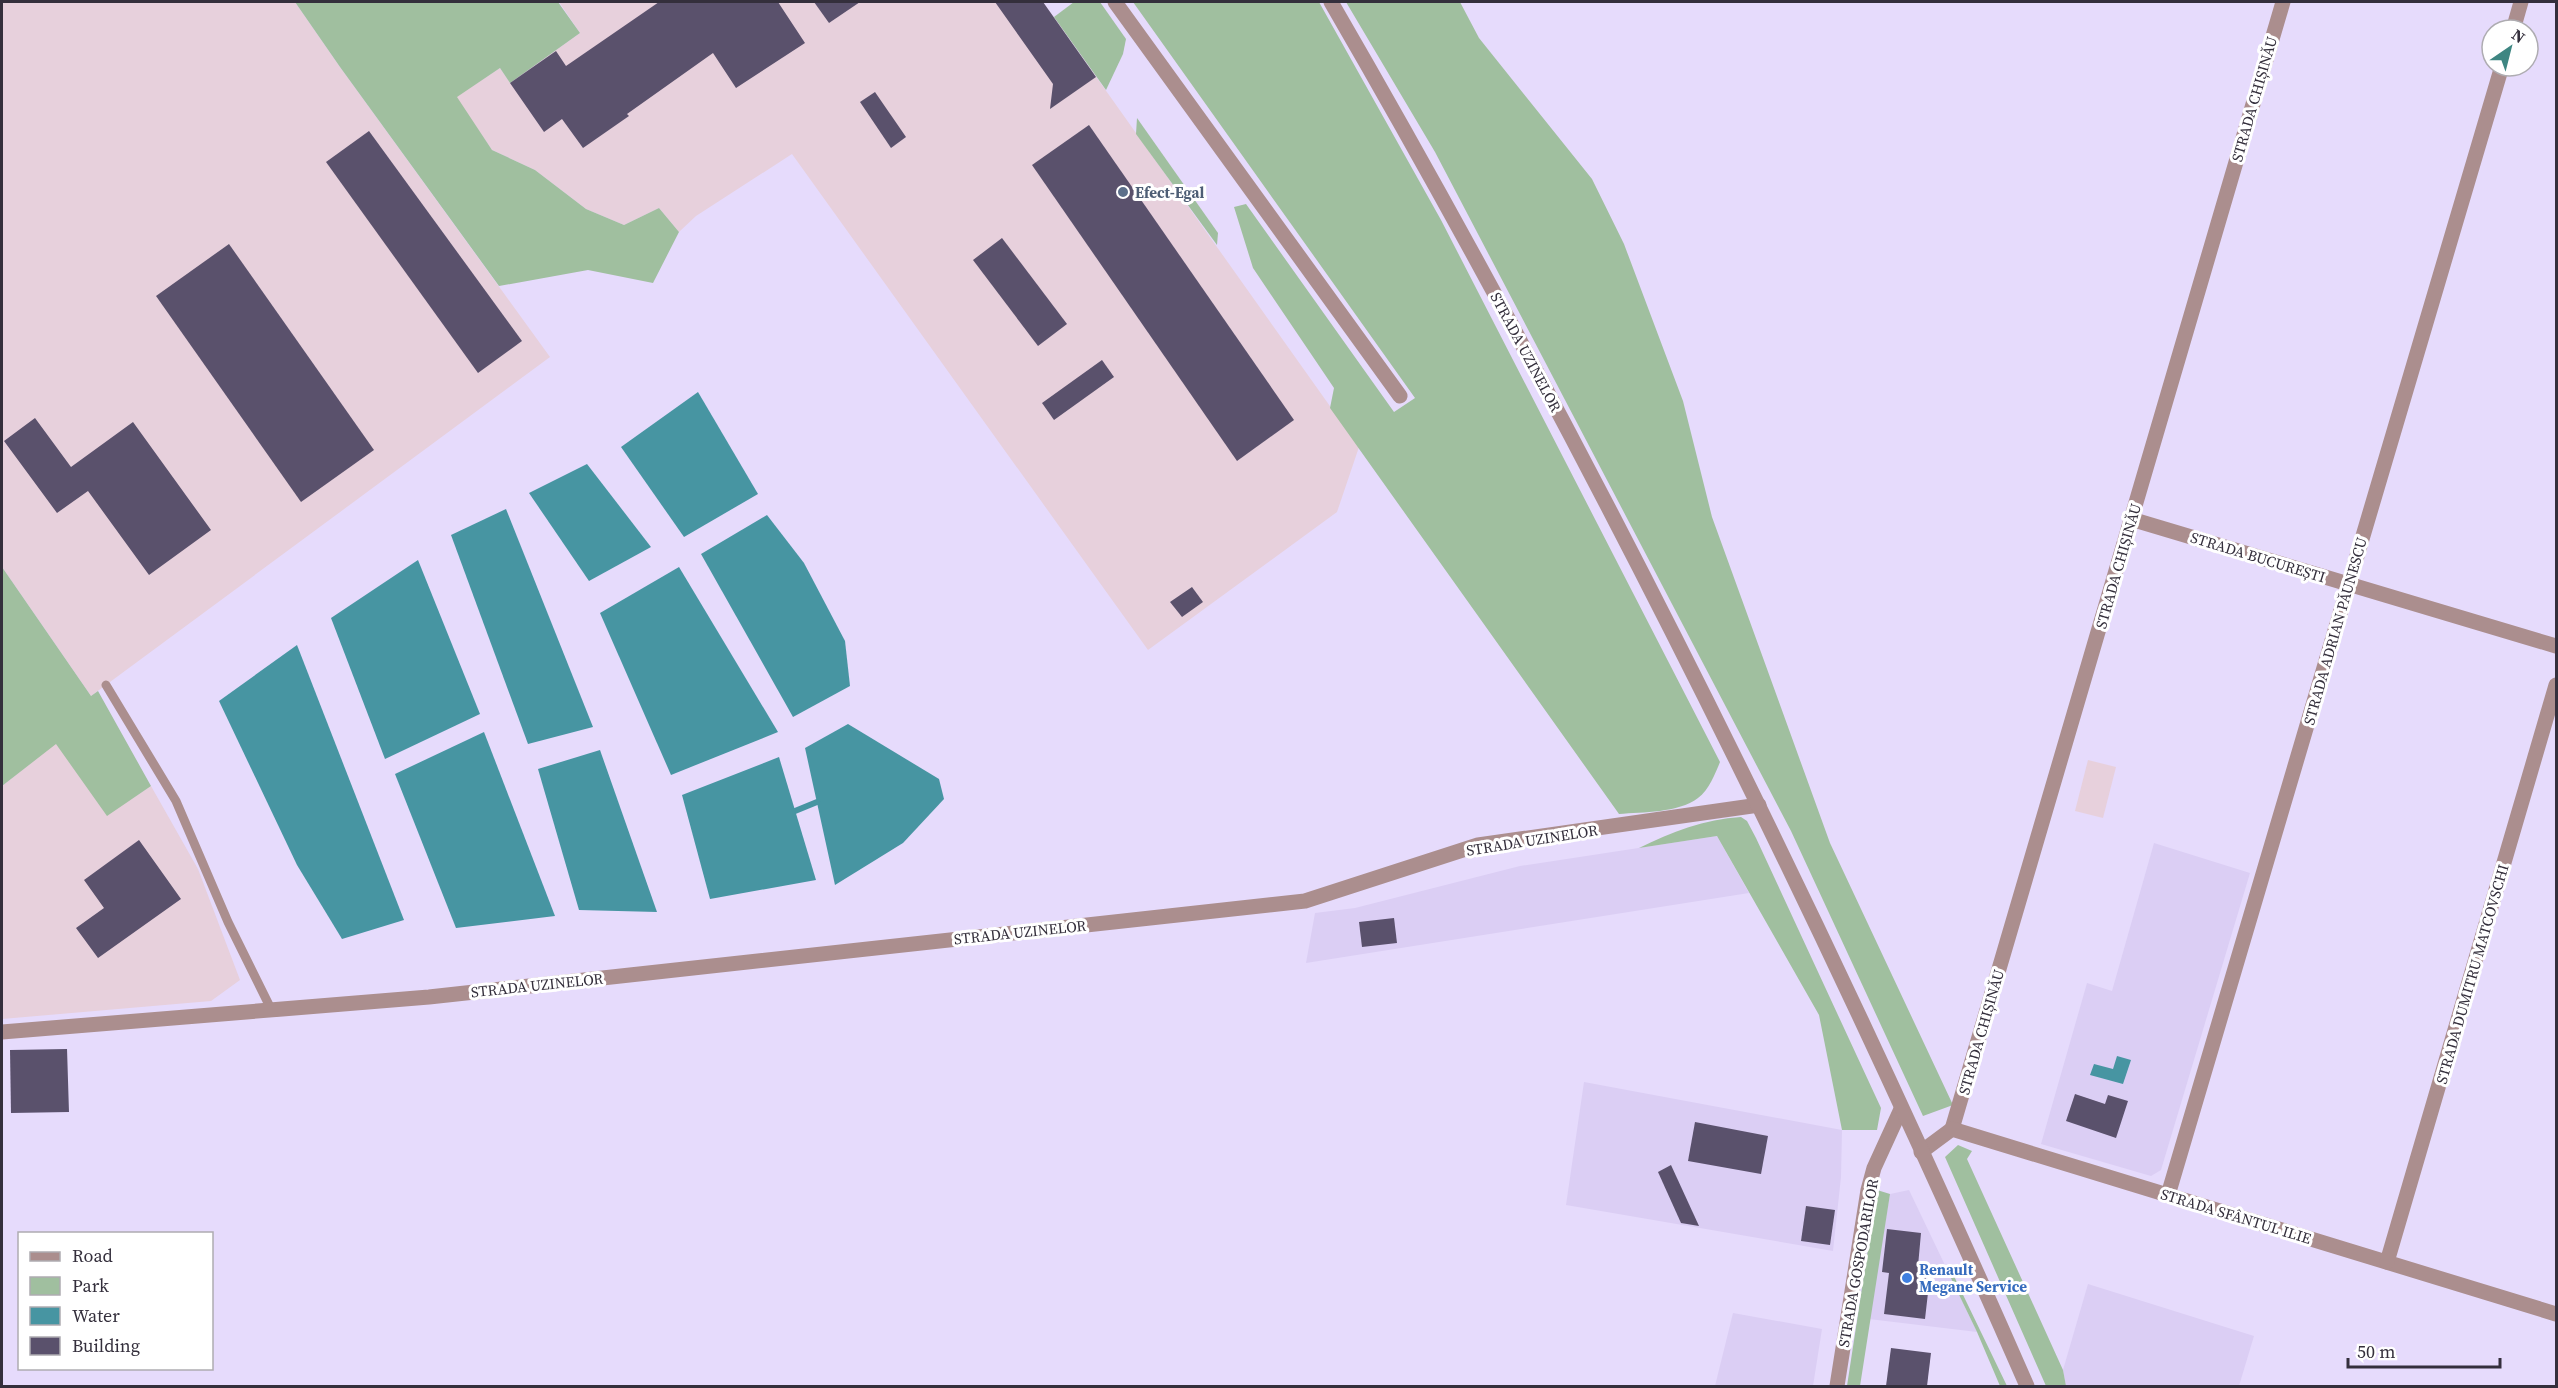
<svg xmlns="http://www.w3.org/2000/svg" width="2558" height="1388" font-family="'Source Serif 4',serif">
<style>
.built{fill:#dbcef4}
.industrial{fill:#e7d0dc}
.green{fill:#a0bf9f}
.water{fill:#4795a2}
.lines{fill:none;stroke-linecap:round;stroke-linejoin:round}
.stream{stroke:#4795a2;stroke-width:6}
.building{fill:#5a516c}
.service{stroke:#ab8e8e;stroke-width:9}
.minor{stroke:#ab8e8e;stroke-width:15}
.tertiary{stroke:#ab8e8e;stroke-width:15}
.service-dot{fill:#5c6f8a;stroke:#fff;stroke-width:2}
.shop-dot{fill:#3f7fe0;stroke:#fff;stroke-width:2}
.labels{text-anchor:middle;dominant-baseline:central;stroke-width:6;stroke-linejoin:round;paint-order:stroke}
.street-label{font-size:15px;fill:#342f3c;stroke:#fff}
.service-label{font-size:15px;font-weight:bold;fill:#4e5e75;stroke:#fff;text-anchor:start}
.shop-label{font-size:15px;font-weight:bold;fill:#366cbe;stroke:#fff;text-anchor:start}
</style>
<rect width="100%" height="100%" fill="#e6dbfc"/>
<g class="built">
<polygon points="1717,836 1749,893 1306,963 1315,913 1355,908 1520,866"/>
<polygon points="2154,843 2250,873 2161,1170 2151,1176 2041,1144 2087,983 2112,991"/>
<polygon points="1584,1082 1842,1130 1841,1177 1833,1251 1566,1205"/>
<polygon points="1909,1190 1977,1332 1869,1319 1890,1194"/>
<polygon points="2088,1284 2254,1336 2239,1386 2066,1386 2063,1370"/>
<polygon points="1733,1313 1822,1329 1813,1386 1715,1386"/>
</g>
<g class="industrial">
<polygon points="2,2 295,2 340,67 550,357 91,696 2,567"/>
<polygon points="559,2 1043,2 1359,447 1337,512 1148,650 792,154 696,216 679,232 659,208 624,225 586,209 535,170 492,150 456,97 500,68 510,83 580,33"/>
<polygon points="56,743 107,815 151,786 198,869 240,980 211,1001 2,1019 2,786"/>
<polygon points="2088,760 2116,767 2103,818 2075,811"/>
</g>
<g class="green">
<polygon points="295,2 558,2 580,33 510,83 500,68 457,97 492,150 535,170 586,209 624,225 659,208 679,232 653,283 588,270 499,286 340,67"/>
<polygon points="1074,2 1100,2 1126,39 1123,54 1106,90 1054,17"/>
<path d="M 1133,2 L 1319,2 L 1441,220 L 1720,762 C 1715,774 1709,790 1698,798 C 1678,813 1643,812 1619,814 L 1330,408 L 1334,388 L 1253,268 L 1234,207 L 1246,204 L 1394,412 L 1415,398 Z"/>
<polygon points="1346,2 1460,2 1479,38 1592,179 1624,244 1683,401 1712,517 1830,843 1953,1105 1923,1116 1791,831 1435,152"/>
<polygon points="1137,118 1218,233 1217,245 1136,134"/>
<polygon points="2,567 91,696 98,691 151,786 107,816 56,744 2,786"/>
<path d="M 1741,817 L 1747,821 L 1756,838 L 1881,1108 L 1877,1130 L 1842,1130 L 1819,1015 L 1717,836 L 1639,848 C 1671,832 1705,819 1741,817 Z"/>
<polygon points="1958,1145 1972,1151 1967,1159 2063,1370 2066,1386 2046,1386 1945,1157"/>
<polygon points="1877,1190 1890,1194 1860,1386 1847,1386"/>
<polygon points="1948,1272 1952,1272 2007,1386 2000,1386 1977,1332"/>
</g>
<g class="water">
<polygon points="698,392 758,494 684,537 621,447"/>
<polygon points="587,464 651,547 589,581 529,493"/>
<polygon points="506,509 593,727 528,744 451,535"/>
<polygon points="767,515 804,563 845,641 850,686 793,717 701,554"/>
<polygon points="418,560 480,714 385,759 331,618"/>
<polygon points="679,567 778,732 671,775 600,613"/>
<polygon points="297,645 404,920 342,939 297,865 219,701"/>
<polygon points="848,724 939,779 944,799 903,843 835,885 805,748"/>
<polygon points="484,732 555,916 456,928 395,774"/>
<polygon points="600,750 657,912 579,910 538,769"/>
<polygon points="779,757 816,880 710,899 682,795"/>
<polygon points="2117,1056 2131,1060 2123,1084 2090,1075 2094,1064 2113,1069"/>
</g>
<g class="lines">
<polyline class="stream" points="795,811 817,802"/>
</g>
<g class="building">
<polygon points="659,2 778,2 805,43 736,88 713,53 627,114 629,116 583,148 562,119 544,132 510,83 556,51 566,66"/>
<polygon points="814,2 860,2 829,23"/>
<polygon points="995,2 1043,2 1096,77 1050,109 1053,84"/>
<polygon points="875,92 906,137 891,148 860,102"/>
<polygon points="1089,125 1294,420 1237,461 1032,165"/>
<polygon points="369,131 522,341 478,373 326,162"/>
<polygon points="1002,238 1067,324 1038,346 973,260"/>
<polygon points="229,244 374,450 301,502 156,296"/>
<polygon points="1102,360 1114,377 1054,420 1042,403"/>
<polygon points="35,418 71,467 133,422 211,530 149,575 88,491 57,513 4,441"/>
<polygon points="1192,587 1203,602 1182,617 1170,602"/>
<polygon points="139,840 181,899 98,958 76,928 104,908 84,880"/>
<polygon points="1394,918 1397,943 1362,947 1359,922"/>
<polygon points="67,1049 69,1112 11,1113 10,1050"/>
<polygon points="2075,1094 2105,1104 2108,1095 2128,1101 2116,1138 2066,1121"/>
<polygon points="1695,1122 1768,1136 1761,1174 1688,1161"/>
<polygon points="1671,1165 1699,1226 1681,1223 1658,1172"/>
<polygon points="1806,1206 1835,1210 1830,1245 1801,1241"/>
<polygon points="1887,1229 1921,1233 1918,1266 1929,1284 1925,1319 1884,1314 1889,1273 1882,1272"/>
<polygon points="1891,1348 1931,1353 1927,1386 1886,1386"/>
</g>
<g class="lines">
<polyline class="service" points="106,685 176,801 228,922 271,1009"/>
<g class="minor">
<polyline points="1115,2 1400,396"/>
<polyline points="2513,30 2521,2"/>
<polyline points="2131,519 2556,646"/>
<polyline points="2,1032 429,997 1305,901 1478,845 1759,805"/>
<polyline points="1952,1129 2283,2"/>
<polyline points="1921,1152 1952,1129 2556,1314"/>
<polyline points="2168,1195 2502,66"/>
<polyline points="2387,1262 2556,685"/>
<polyline points="1837,1386 1868,1190 1874,1168 1901,1109"/>
</g>
<path class="tertiary" d="M 1331,2 C 1590,449 1820,913 2027,1386"/>
</g>
<circle class="service-dot" cx="1123" cy="192" r="6"/>
<circle class="shop-dot" cx="1907" cy="1278" r="6"/>
<g class="labels">
<g class="street-label">
<text transform="translate(2254 99) rotate(-74)">STRADA CHIȘINĂU</text>
<text transform="translate(1526 352) rotate(62)">STRADA UZINELOR</text>
<text transform="translate(2258 557) rotate(17)">STRADA BUCUREȘTI</text>
<text transform="translate(2118 566) rotate(-74)">STRADA CHIȘINĂU</text>
<text transform="translate(2335 631) rotate(-74)">STRADA ADRIAN PĂUNESCU</text>
<text transform="translate(1532 840) rotate(-9)">STRADA UZINELOR</text>
<text transform="translate(1020 932) rotate(-6)">STRADA UZINELOR</text>
<text transform="translate(2472 974) rotate(-74)">STRADA DUMITRU MATCOVSCHI</text>
<text transform="translate(537 985) rotate(-6)">STRADA UZINELOR</text>
<text transform="translate(1981 1032) rotate(-74)">STRADA CHIȘINĂU</text>
<text transform="translate(2236 1216) rotate(17)">STRADA SFÂNTUL ILIE</text>
<text transform="translate(1858 1263) rotate(-80)">STRADA GOSPODARILOR</text>
</g>
<g class="service-label">
<text x="1135" y="192">Efect-Egal</text>
</g>
<g class="shop-label">
<text x="1919" y="1269">Renault<tspan x="1919" dy="17">Megane Service</tspan></text>
</g>
</g>
<rect width="2558" height="1388" fill="none" stroke="#342f3c" stroke-width="6"/>
<rect x="18" y="1232" width="195" height="138" fill="#ffffff" stroke="#aeacb1" stroke-width="1.5"/>
<rect x="30" y="1252" width="30" height="9" fill="#ab8e8e" stroke="#aeacb1" stroke-width="1.5"/>
<text x="72" y="1262" font-size="18" fill="#342f3c">Road</text>
<rect x="30" y="1277" width="30" height="18" fill="#a0bf9f" stroke="#aeacb1" stroke-width="1.5"/>
<text x="72" y="1292" font-size="18" fill="#342f3c">Park</text>
<rect x="30" y="1307" width="30" height="18" fill="#4795a2" stroke="#aeacb1" stroke-width="1.5"/>
<text x="72" y="1322" font-size="18" fill="#342f3c">Water</text>
<rect x="30" y="1337" width="30" height="18" fill="#5a516c" stroke="#aeacb1" stroke-width="1.5"/>
<text x="72" y="1352" font-size="18" fill="#342f3c">Building</text>
<g transform="translate(2510 48) rotate(35)"><circle r="28" fill="#ffffff" stroke="#aeacb1" stroke-width="1.5"/>
<path d="M0-4.5L10 22L0 15L-10 22Z" fill="#3e8682"/>
<text y="-9" font-size="16" font-weight="bold" text-anchor="middle" fill="#342f3c">N</text>
</g>
<path d="M2348 1358v9h152v-9" fill="none" stroke="#342f3c" stroke-width="3"/>
<text x="2357" y="1358" font-size="18" fill="#342f3c" stroke="#ffffff" stroke-width="4.5" paint-order="stroke">50 m</text>
</svg>
